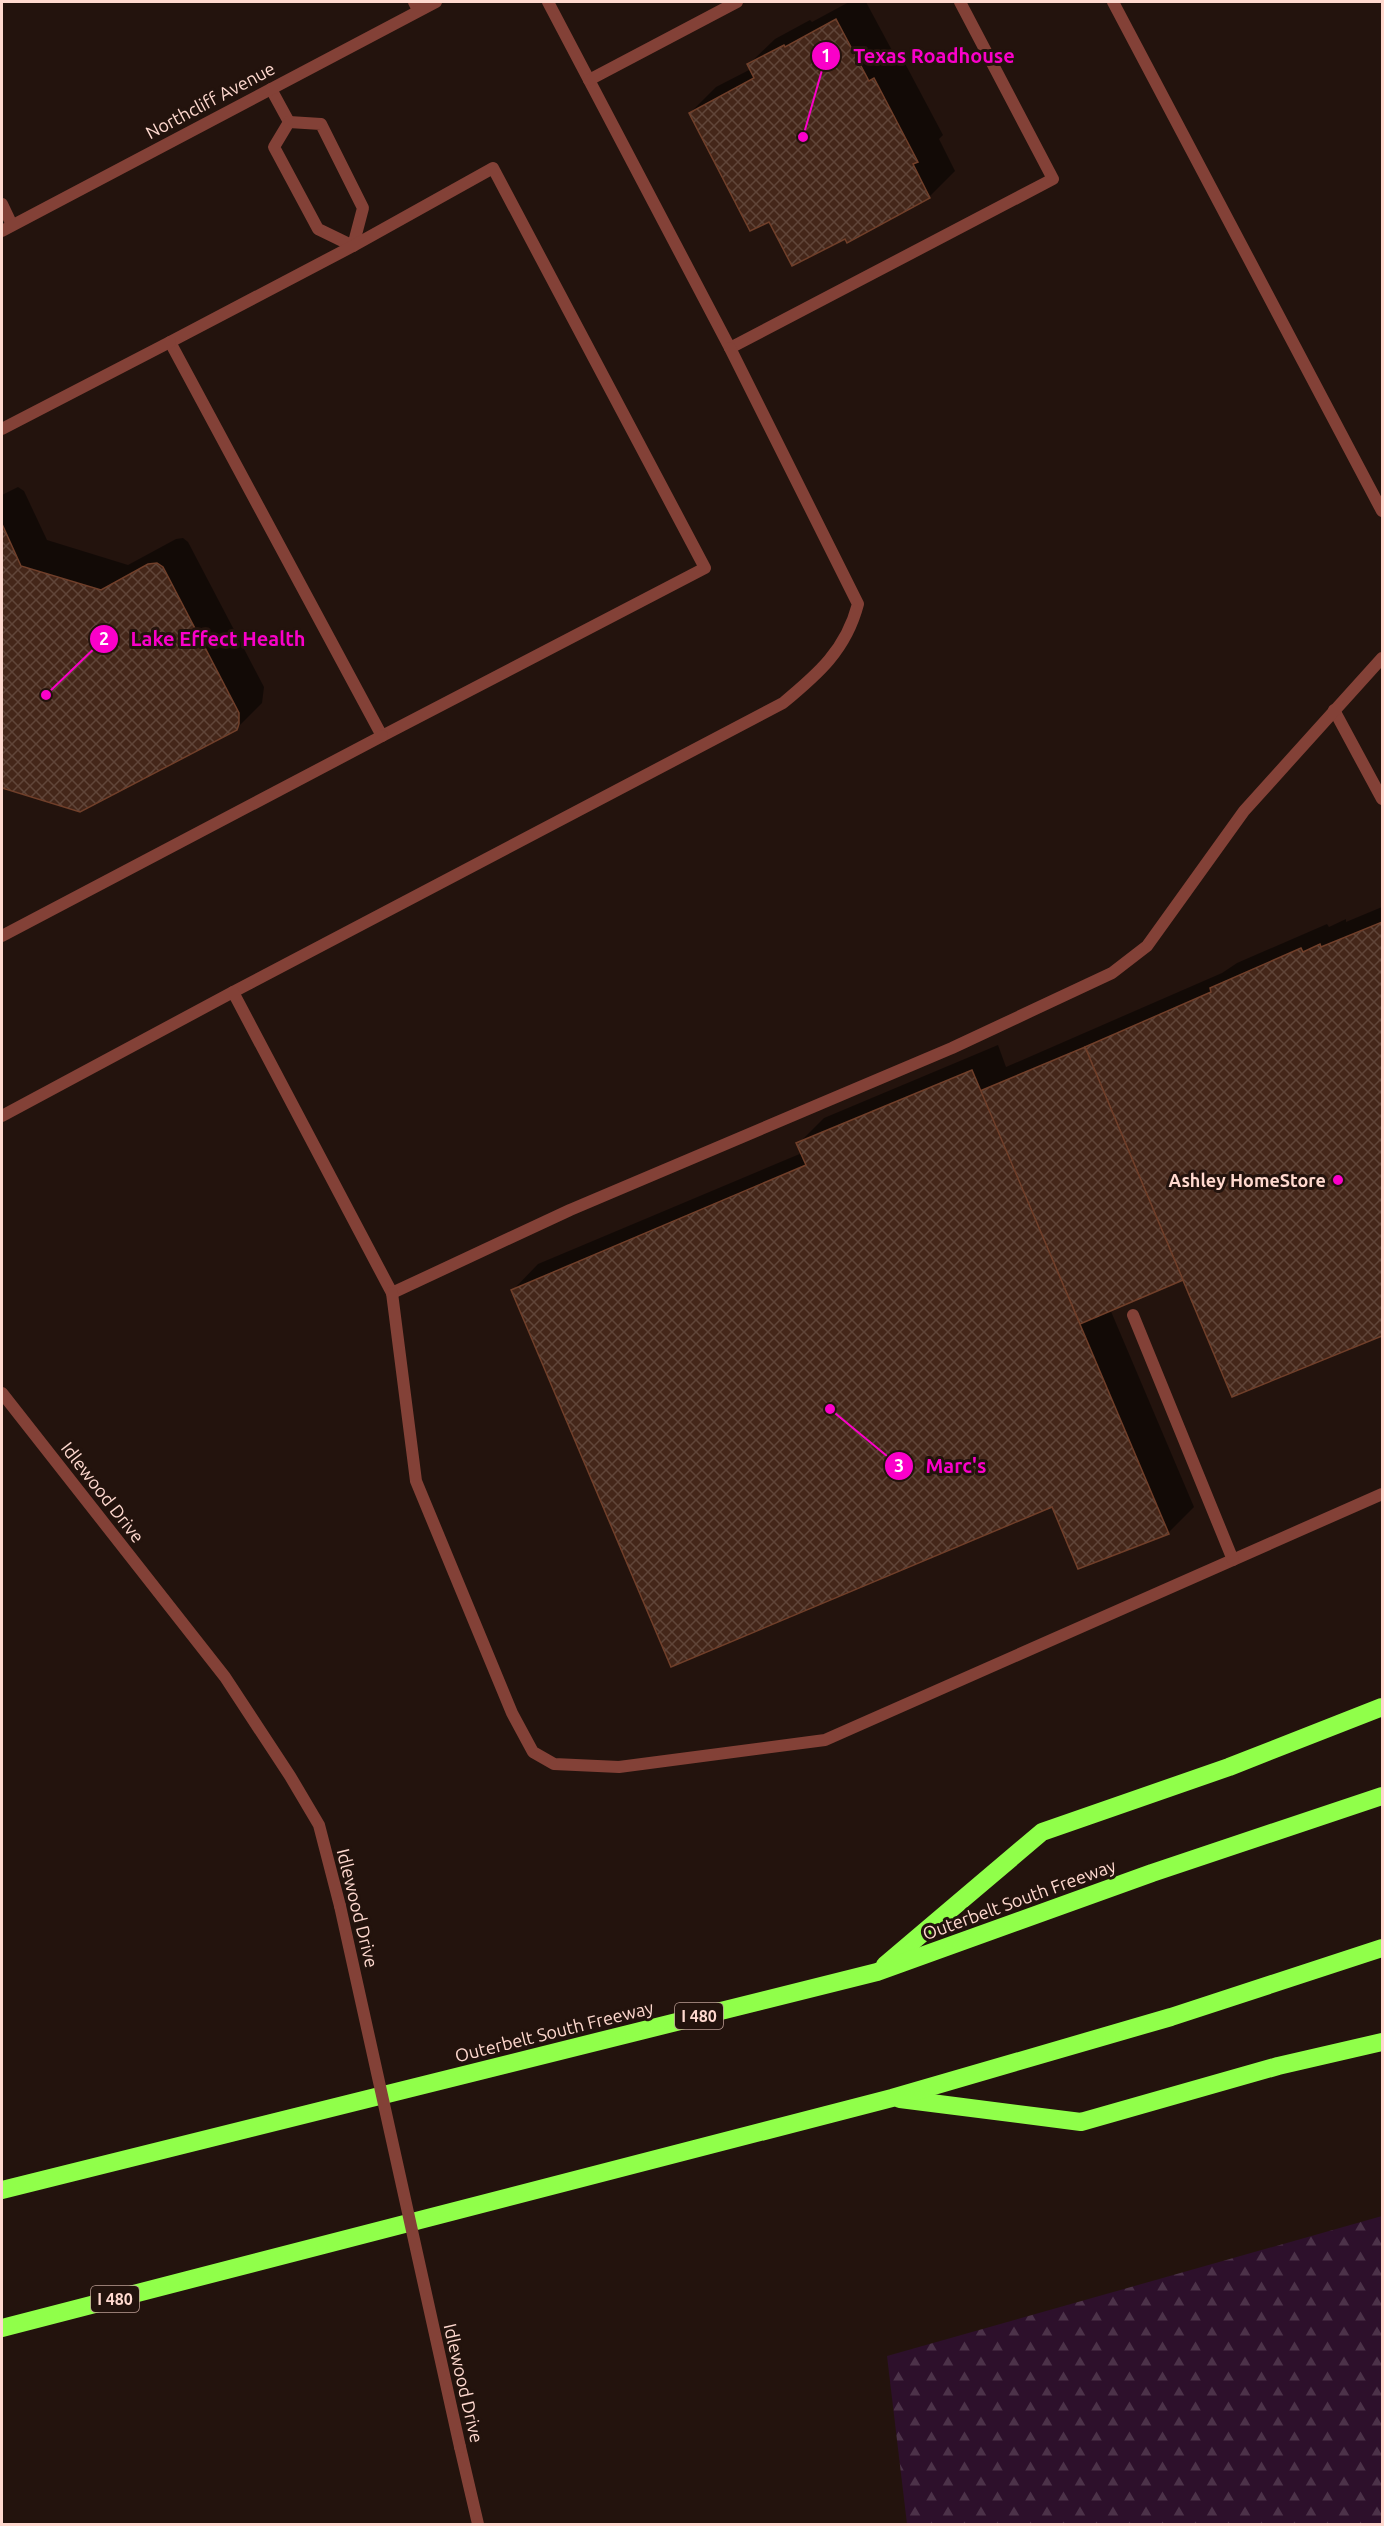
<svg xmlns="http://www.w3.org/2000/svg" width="1384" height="2526" font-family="Ubuntu,sans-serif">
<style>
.forest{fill:url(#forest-firs)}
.shadow{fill:#0007}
.building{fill:url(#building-cross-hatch);stroke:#703f2a;stroke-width:1.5}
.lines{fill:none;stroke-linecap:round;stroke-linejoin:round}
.lane{stroke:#834137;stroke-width:12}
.street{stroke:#834137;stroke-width:12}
.highway{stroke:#90ff4a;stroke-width:18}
.street-bridge{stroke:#834137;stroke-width:12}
.poi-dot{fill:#fa00c9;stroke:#23130d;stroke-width:2}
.labels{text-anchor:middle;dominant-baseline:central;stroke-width:6;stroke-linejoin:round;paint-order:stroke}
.shield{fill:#23130d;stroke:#bd9e95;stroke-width:1.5}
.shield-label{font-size:16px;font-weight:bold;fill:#ffd9cf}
.street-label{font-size:18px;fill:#ffd9cf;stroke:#23130d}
.poi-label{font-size:18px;font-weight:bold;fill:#ffd9cf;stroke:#23130d;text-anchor:end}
.leader{fill:none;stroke:#fa00c9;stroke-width:2}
.callout-dot{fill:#fa00c9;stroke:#23130d;stroke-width:2}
.mark-label{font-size:18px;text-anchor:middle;font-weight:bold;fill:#fff}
.callout-label{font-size:20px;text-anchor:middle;font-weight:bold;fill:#fa00c9;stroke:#23130d;stroke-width:6;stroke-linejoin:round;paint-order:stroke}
</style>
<defs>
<pattern id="forest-firs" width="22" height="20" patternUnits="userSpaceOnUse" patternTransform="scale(1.5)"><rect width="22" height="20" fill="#2d102b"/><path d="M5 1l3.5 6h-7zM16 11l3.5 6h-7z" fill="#4c3249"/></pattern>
<pattern id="building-cross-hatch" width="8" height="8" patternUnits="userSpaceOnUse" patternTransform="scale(1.5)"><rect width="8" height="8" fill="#442619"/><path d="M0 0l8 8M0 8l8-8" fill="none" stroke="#604539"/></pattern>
</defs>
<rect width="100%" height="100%" fill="#23130d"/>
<polygon class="forest" points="1382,2216 1382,2524 907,2524 887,2356"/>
<g class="shadow">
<polygon points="849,2 866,2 895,56 900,54 943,135 939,139 955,171 929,197 770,220 690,113 716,87 751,69 749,64 775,39 810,20 812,22"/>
<polygon points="18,487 24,491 47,540 128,565 176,539 183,538 188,542 264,687 262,703 236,729 80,811 2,786 2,495"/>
<polygon points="1382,907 1382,1334 1233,1395 1184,1278 1110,1309 1194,1507 1168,1533 1053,1505 513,1290 538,1264 802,1153 798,1144 824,1118 998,1045 1006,1067 1222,973 1237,963 1327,924 1329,927 1346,919 1346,922"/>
</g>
<g class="building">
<polygon points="836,19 869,81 874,78 918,162 913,164 930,198 847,243 845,239 792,266 769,222 750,231 689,113 754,78 747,64 784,45 785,47"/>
<polygon points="2,524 21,566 101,590 148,564 157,563 163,567 239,713 239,724 237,730 80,812 2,788"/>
<polygon points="1382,922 1382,1336 1232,1397 1085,1047 1211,992 1210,988 1301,948 1303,952 1320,944 1321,947"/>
<polygon points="1085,1047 1183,1280 1080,1324 980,1091"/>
<polygon points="972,1070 1169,1534 1078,1569 1052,1507 671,1667 511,1290 806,1165 796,1143"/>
</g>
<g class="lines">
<g class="lane">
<polyline points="414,2 418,10"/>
<polyline points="548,2 730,348 1053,179 960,2"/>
<polyline points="1113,2 1382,511"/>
<polyline points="589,80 737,2"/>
<polyline points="271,89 289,122"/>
<polygon points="289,122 321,124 363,208 353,246 318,229 274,147"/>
<polygon points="493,168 705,568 382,736 170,342 353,246"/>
<polyline points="2,204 12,225"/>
<polyline points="2,429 170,342"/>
<polyline points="1334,710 1382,799"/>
<polyline points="2,936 382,736"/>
<path d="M 233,992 L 783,703 C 818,674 846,650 858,604 L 730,348"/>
<polyline points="2,1116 233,992 392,1293 570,1210 952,1048 1112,973 1147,946 1244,811 1382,658"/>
<polyline points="392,1293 416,1481 512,1713 533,1752 554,1764 619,1767 825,1740 1382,1494"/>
<polyline points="1133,1315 1233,1560"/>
</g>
<g class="street">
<polyline points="2,231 436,2"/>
<polyline points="2,1393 225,1677 290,1776 319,1825 340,1906"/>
<polyline points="460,2447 478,2524"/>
</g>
<g class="highway">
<polyline points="885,1965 1042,1832 1229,1767 1382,1707"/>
<polyline points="900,2099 1081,2122 1278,2066 1382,2042"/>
<polyline points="2,2190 877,1972 1152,1873 1382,1796"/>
<polyline points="2,2328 892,2098 1171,2017 1382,1948"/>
</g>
<polyline class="street-bridge" points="340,1906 460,2447"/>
</g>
<circle class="poi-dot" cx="1338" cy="1180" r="6"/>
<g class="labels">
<g class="shield">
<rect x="675" y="2003" width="48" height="26" rx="4.5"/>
<rect x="91" y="2286" width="48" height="26" rx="4.5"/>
</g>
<g class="shield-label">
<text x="699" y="2016">I 480</text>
<text x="115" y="2299">I 480</text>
</g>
<g class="street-label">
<text transform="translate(210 100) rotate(-28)">Northcliff Avenue</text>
<text transform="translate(103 1492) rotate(52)">Idlewood Drive</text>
<text transform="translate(1019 1899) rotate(-20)">Outerbelt South Freeway</text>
<text transform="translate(358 1908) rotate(76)">Idlewood Drive</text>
<text transform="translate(554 2031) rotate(-14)">Outerbelt South Freeway</text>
<text transform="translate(464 2383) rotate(77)">Idlewood Drive</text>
</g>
<g class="poi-label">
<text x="1326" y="1180">Ashley HomeStore</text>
</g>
</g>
<path class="leader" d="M803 137L826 56M46 695L104 639M830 1409L899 1466"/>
<g class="callout-dot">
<circle cx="803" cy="137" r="6"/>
<circle cx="46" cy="695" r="6"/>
<circle cx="830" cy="1409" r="6"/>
<circle cx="826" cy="56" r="15"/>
<circle cx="104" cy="639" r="15"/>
<circle cx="899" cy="1466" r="15"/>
</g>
<g class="mark-label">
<text x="826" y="62">1</text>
<text x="104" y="645">2</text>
<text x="899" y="1472">3</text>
</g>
<g class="callout-label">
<text x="934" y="63">Texas Roadhouse</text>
<text x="218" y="646">Lake Effect Health</text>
<text x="956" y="1473">Marc's</text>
</g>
<rect width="1384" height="2526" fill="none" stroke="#ffd9cf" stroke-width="6"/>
</svg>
